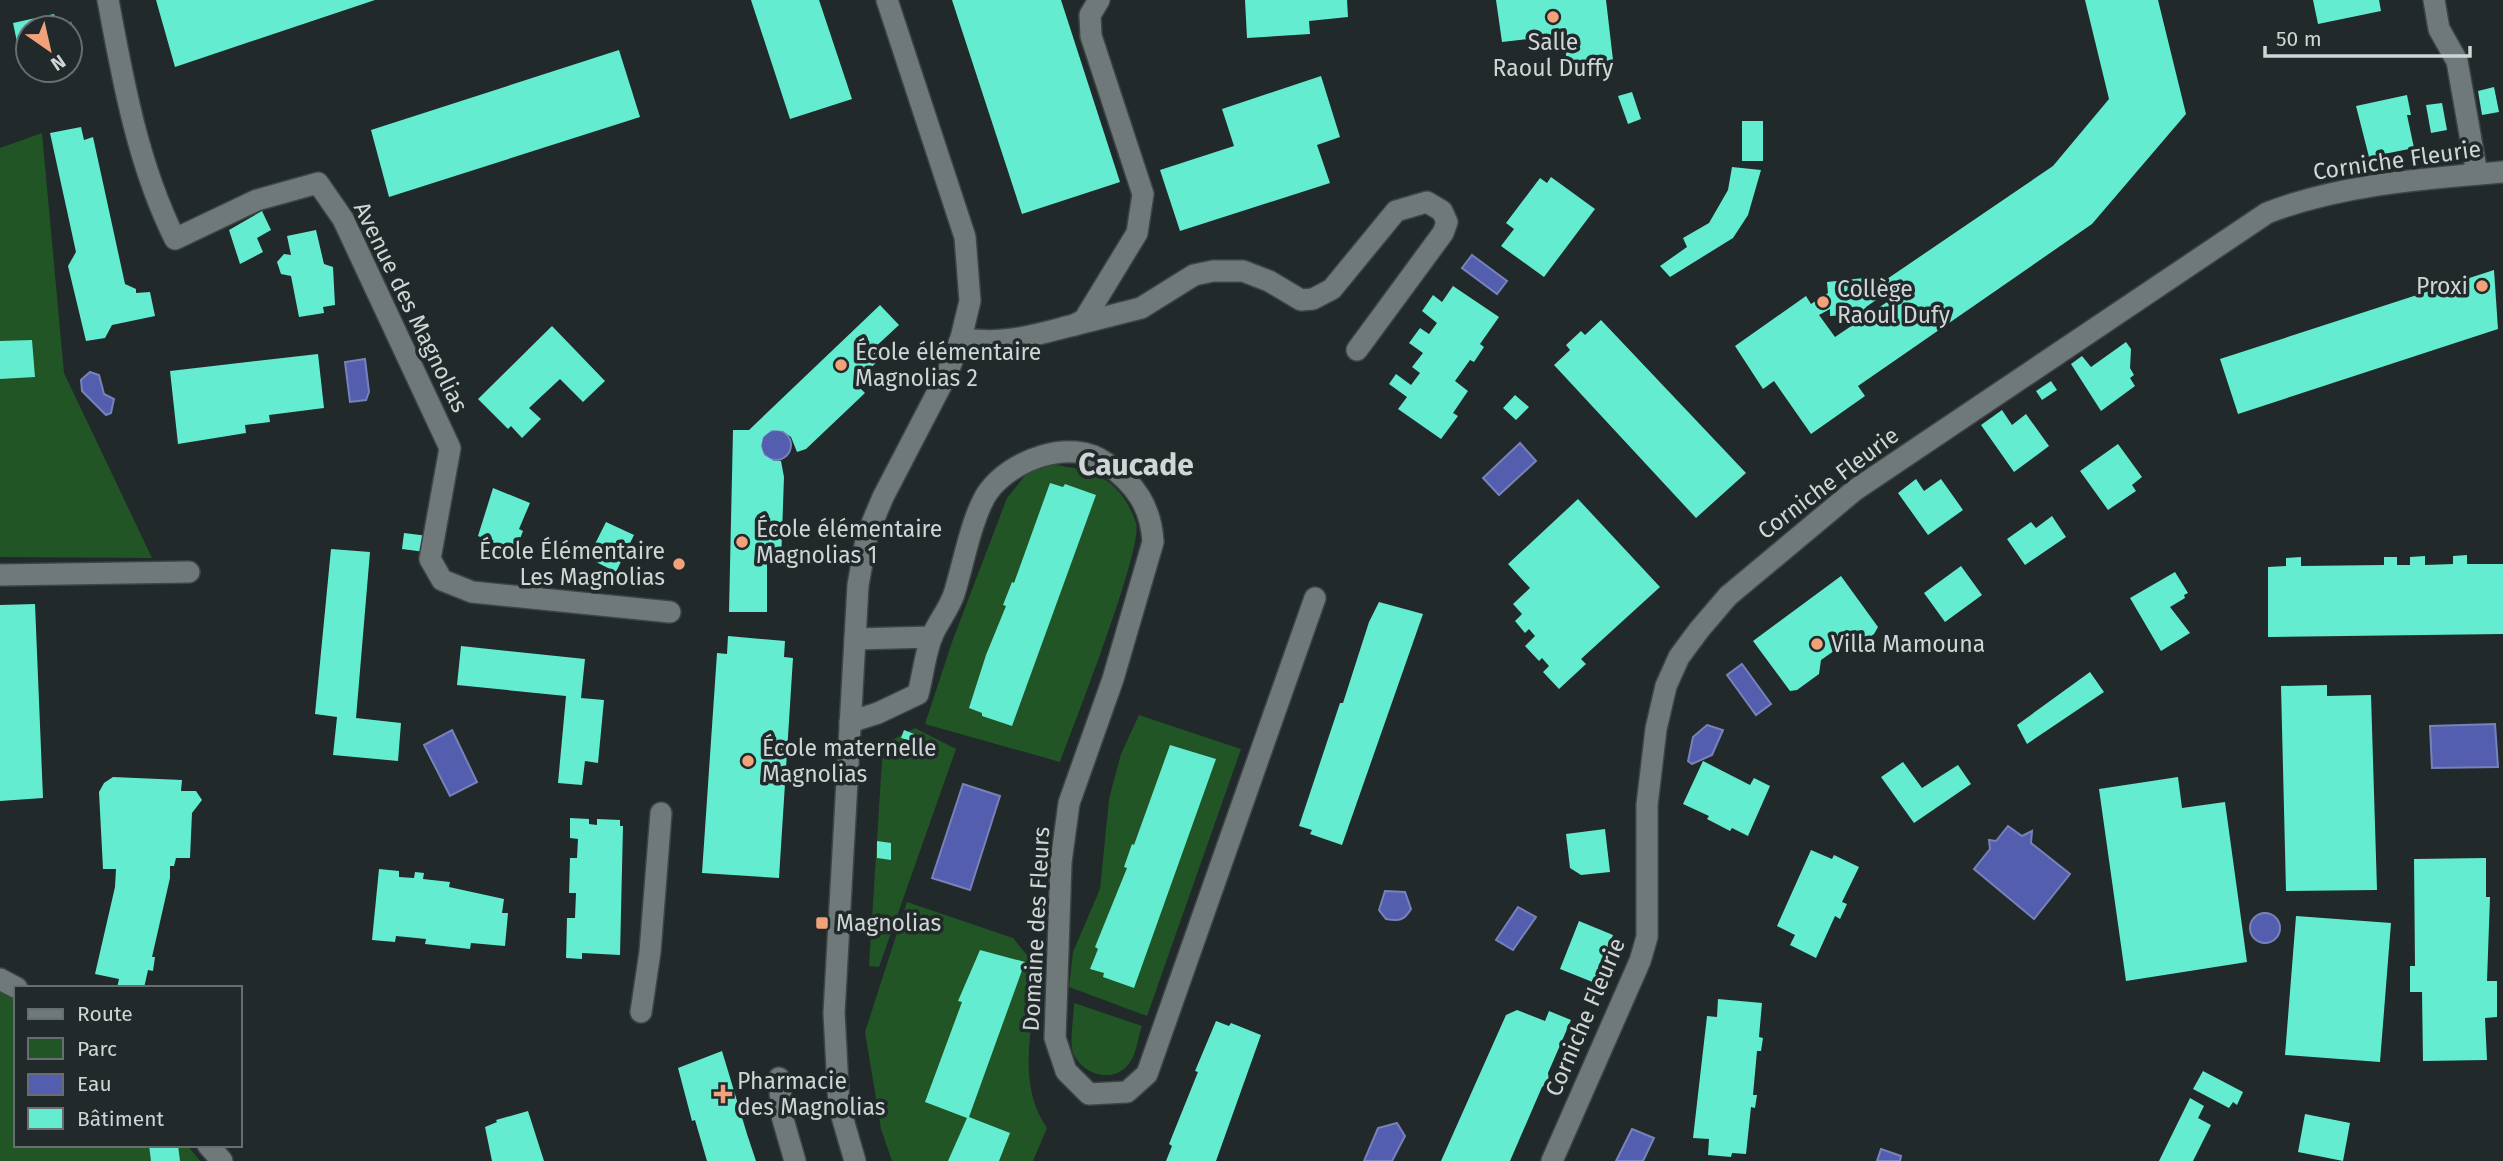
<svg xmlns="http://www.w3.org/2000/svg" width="2503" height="1161" font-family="'Fira Sans',sans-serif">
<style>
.green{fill:#215525}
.water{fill:#535eae;stroke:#7882ba;stroke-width:2}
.building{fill:#64ecd0;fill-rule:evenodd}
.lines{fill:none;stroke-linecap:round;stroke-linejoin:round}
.street-casing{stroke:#3d4446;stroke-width:24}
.secondary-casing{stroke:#3d4446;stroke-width:24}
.street{stroke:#70797a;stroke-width:21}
.secondary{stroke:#70797a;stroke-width:21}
.poi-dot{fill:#f1a27b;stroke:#21292a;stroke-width:2.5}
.labels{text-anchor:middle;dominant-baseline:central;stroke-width:7;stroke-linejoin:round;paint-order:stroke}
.poi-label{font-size:23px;fill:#d0d5d6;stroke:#21292a;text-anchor:start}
.street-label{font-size:23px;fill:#d0d5d6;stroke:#21292a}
.district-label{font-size:30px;font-weight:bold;fill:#d0d5d6;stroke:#21292a}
</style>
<rect width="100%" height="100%" fill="#21292a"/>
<g class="green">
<polygon points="42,133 64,373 152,558 0,557 0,148"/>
<path d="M 1046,464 C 1091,469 1120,476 1136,523 C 1144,547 1073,727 1060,762 L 925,724 L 952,642 L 1007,498 L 1028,472 Z"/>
<polygon points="1139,715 1241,749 1147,1016 1069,987 1073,952 1100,889 1109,799 1121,754"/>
<polygon points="915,728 956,749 879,967 869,966 883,745"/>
<path d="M 907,902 L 1013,938 L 1040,971 C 1033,1022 1015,1082 1047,1128 L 1033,1161 L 892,1161 L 881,1129 L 865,1032 Z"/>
<polygon points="0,987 16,995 16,1145 187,1145 200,1161 0,1161"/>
<path d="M 1074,1003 L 1142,1026 C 1138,1036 1137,1053 1130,1062 C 1115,1085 1082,1075 1073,1053 C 1069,1040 1074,1018 1074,1003 Z"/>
</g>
<g class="water">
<polygon points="1472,255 1507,281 1497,294 1462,268"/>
<polygon points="365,359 369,392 366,400 350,402 345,362"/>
<polygon points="90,372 99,375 104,394 114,399 111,413 106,415 82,391 81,380"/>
<circle cx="776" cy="445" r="15"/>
<polygon points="1520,443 1536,461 1499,495 1483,478"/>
<polygon points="1742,664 1771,704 1756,715 1727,675"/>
<polygon points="2495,724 2498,767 2432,768 2430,726"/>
<polygon points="1707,725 1723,730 1712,755 1692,764 1688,761 1693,737"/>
<polygon points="452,730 477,782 450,796 424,745"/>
<polygon points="963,784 1000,796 970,890 932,878"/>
<polygon points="2008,826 2022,836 2032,831 2031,843 2070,874 2034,919 1974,869 1990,849 1989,840 1996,841"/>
<path d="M 1385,891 L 1405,892 L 1411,909 C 1404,921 1399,921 1386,919 L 1379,910 Z"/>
<polygon points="1518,907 1536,917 1513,950 1496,940"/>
<circle cx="2265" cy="928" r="15"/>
<polygon points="1397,1123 1405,1136 1392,1161 1364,1161 1378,1128"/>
<polygon points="1632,1129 1654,1138 1643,1161 1616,1161"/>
<polygon points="1881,1149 1901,1156 1900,1161 1877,1161"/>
</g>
<g class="building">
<polygon points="156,0 375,0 175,67"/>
<polygon points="751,0 819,0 852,99 790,119"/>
<polygon points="952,0 1061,0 1120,182 1022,214"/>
<polygon points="1245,0 1347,0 1348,17 1309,21 1310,34 1247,38"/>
<polygon points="1496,0 1606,0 1613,60 1567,65 1564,35 1502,42"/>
<path d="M 2085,0 L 2158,0 L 2186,114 L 2092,224 L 1858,386 L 1865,396 L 1811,434 L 1774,381 L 1763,389 L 1735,346 L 1806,296 L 1811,304 L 1828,293 L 1827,282 L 1864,278 L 1865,294 L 2053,166 L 2109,99 ZM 1889,291 L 1893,298 L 1835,337 L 1819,315 L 1830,309 L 1830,316 L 1866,314 L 1866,307 Z"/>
<polygon points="2313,0 2379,0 2381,11 2318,24"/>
<polygon points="54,14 57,26 70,24 71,21 79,55 70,57 70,28 28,28 28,60 21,61 13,23"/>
<polygon points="619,50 640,117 389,197 371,130"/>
<polygon points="1321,76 1340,137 1317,145 1330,183 1180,231 1160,170 1234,146 1222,109"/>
<polygon points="2494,87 2499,112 2482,115 2478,91"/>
<polygon points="1632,92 1641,119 1628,124 1618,96"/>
<polygon points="2407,95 2411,115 2407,115 2414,148 2369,157 2356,106"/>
<polygon points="2442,103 2447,130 2431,133 2426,105"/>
<rect x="1742" y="121" width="21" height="40"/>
<polygon points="81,127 84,140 93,137 125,284 136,289 136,293 150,292 155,316 112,325 105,338 86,341 68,266 76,252 50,133"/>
<polygon points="1732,167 1761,170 1748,215 1733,238 1670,277 1660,266 1687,247 1683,238 1709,223 1728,190"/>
<polygon points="1551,177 1595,209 1544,277 1501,246 1514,229 1506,223 1540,178 1547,183"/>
<polygon points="262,211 271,230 257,238 263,252 240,264 229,230"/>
<polygon points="316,230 324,264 333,267 335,305 323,307 324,313 299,317 291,276 281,274 277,262 284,254 291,255 287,236"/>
<polygon points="2494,270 2498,329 2238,414 2220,359"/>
<polygon points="1453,286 1499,317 1480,344 1484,347 1474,362 1470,360 1455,381 1468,391 1453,413 1458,416 1441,439 1398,409 1407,397 1389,384 1396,374 1411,385 1420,373 1412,367 1423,353 1409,343 1420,328 1429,334 1437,323 1422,311 1433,295 1442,302"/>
<polygon points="880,305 899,325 872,350 880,359 855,383 865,393 806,449 797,452 791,437 783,431 772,430 763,437 761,446 764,455 774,461 781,461 784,477 781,562 767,562 767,612 729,612 733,430 749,430"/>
<polygon points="1601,320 1746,473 1696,518 1554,365 1570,350 1566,345 1581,331 1585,335"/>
<polygon points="552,326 605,381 583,402 560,379 529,408 541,419 522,438 511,426 508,429 478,399"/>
<polygon points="32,340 35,377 0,379 0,341"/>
<polygon points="2126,342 2131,349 2130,368 2134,375 2130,378 2135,386 2101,411 2071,364 2082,356 2091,367"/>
<polygon points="318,354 324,408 269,415 270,422 245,425 246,433 178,444 170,371"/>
<polygon points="2051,381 2057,390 2042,400 2036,391"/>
<polygon points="1515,395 1529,407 1516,420 1503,408"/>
<polygon points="2002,410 2012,425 2026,414 2049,446 2014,472 1981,425"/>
<polygon points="2118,444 2142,477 2132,485 2136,491 2108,510 2080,471"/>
<polygon points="1916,479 1924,491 1941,479 1963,510 1928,535 1898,493"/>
<polygon points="1050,483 1063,487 1065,484 1096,495 1012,726 982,716 982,713 969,708 986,655 1006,606 1003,605 1012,582 1014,583"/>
<polygon points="493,488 530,503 519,529 523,531 515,552 478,536"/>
<polygon points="1578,499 1660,587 1581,659 1586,664 1559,689 1543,672 1549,666 1542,658 1539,661 1525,646 1535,636 1529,629 1525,633 1515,621 1522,614 1513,604 1530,588 1508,564"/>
<polygon points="2052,516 2066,537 2025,565 2007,539 2031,522 2036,528"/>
<polygon points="606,522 634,535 616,572 588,558"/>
<polygon points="404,533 428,536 425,552 402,549"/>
<polygon points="331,549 370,552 356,718 401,723 398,761 333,755 337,717 315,714"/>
<polygon points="2467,555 2467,564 2503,564 2503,634 2268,637 2268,567 2286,566 2286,558 2301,557 2301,566 2384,565 2384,557 2397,557 2397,565 2410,565 2410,557 2425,556 2425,565 2453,564 2453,556"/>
<polygon points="1961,566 1982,595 1945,622 1924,593"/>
<polygon points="2175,572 2188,593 2184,595 2185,598 2170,607 2190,633 2161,651 2130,598"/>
<polygon points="1841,576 1878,627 1874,634 1855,648 1841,646 1821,660 1819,674 1797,690 1790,691 1753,641"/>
<polygon points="1379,602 1423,614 1342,845 1310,834 1312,830 1299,826 1340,703 1343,703 1369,622"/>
<polygon points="35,604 43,798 0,801 0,605"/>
<polygon points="728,636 785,641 784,657 793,658 779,878 702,873 717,653 727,654"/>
<polygon points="461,646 585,659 581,698 604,700 598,763 585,761 582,785 558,783 566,696 457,685"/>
<polygon points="2090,672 2104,692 2027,744 2017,725"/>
<polygon points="2327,685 2327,696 2371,695 2377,890 2286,891 2281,686"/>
<polygon points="904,730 914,734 912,741 901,738"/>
<polygon points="1170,745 1216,759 1134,988 1103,977 1104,973 1090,969 1098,949 1095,947 1127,868 1124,867 1132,844 1134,845"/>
<polygon points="1703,761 1750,785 1754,778 1770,786 1748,836 1732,828 1730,831 1707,819 1709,816 1683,804"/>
<polygon points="1903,762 1922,788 1958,765 1971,784 1914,823 1881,777"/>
<polygon points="113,777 182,780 181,791 196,791 202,800 192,813 190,858 176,858 174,866 170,866 170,878 152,957 155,957 153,971 148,970 144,988 117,988 119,979 95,974 115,887 116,869 103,869 99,792 104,783"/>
<polygon points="2178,777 2182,808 2225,802 2247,962 2126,981 2099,789"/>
<polygon points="570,818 589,819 589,824 597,825 597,819 620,820 620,826 623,826 620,955 582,953 582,959 566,958 567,918 575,918 576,893 569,893 570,858 577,858 578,839 570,838"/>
<polygon points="1605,829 1610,872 1581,875 1570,868 1566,834"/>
<polygon points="877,841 891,843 891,860 877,858"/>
<polygon points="1811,850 1832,859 1834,855 1859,867 1842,902 1847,904 1840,919 1835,916 1816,958 1790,945 1795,935 1777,926"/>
<polygon points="2486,858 2486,897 2490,897 2487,981 2497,981 2497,1017 2485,1018 2487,1060 2423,1061 2422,992 2410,992 2410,966 2415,966 2414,859"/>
<polygon points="379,869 399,871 399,877 414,878 415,872 424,873 423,879 450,882 449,887 504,899 502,913 508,913 505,946 471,943 470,949 425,944 426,939 396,936 395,942 372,940"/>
<polygon points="2296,916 2391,923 2380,1062 2285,1055"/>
<polygon points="1579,921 1613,935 1595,983 1560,969"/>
<polygon points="980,950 1025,962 969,1117 1010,1133 999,1161 948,1161 967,1118 925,1102 962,1002 958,1001"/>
<polygon points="1718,999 1762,1003 1759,1037 1763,1038 1761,1051 1757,1051 1753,1095 1757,1095 1755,1108 1751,1107 1746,1154 1732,1153 1731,1157 1708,1155 1709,1139 1693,1138 1707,1016 1717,1017"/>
<polygon points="1517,1010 1545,1021 1549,1011 1571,1020 1548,1073 1549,1082 1542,1087 1510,1161 1441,1161 1506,1015"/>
<polygon points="1216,1021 1229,1026 1231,1023 1261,1035 1216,1161 1166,1161 1172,1146 1169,1144 1198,1072 1195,1071"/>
<polygon points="722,1051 747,1134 756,1161 707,1161 695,1120 692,1121 678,1068"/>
<polygon points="2203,1071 2243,1092 2237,1105 2233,1102 2229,1108 2193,1089"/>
<polygon points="2190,1098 2204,1106 2198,1118 2211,1125 2193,1161 2159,1161"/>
<polygon points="528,1111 544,1161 492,1161 485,1127 497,1122 496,1120"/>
<polygon points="2305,1114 2350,1123 2343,1161 2298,1152"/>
<polygon points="149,1145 178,1145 180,1161 151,1161"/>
</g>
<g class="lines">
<g class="street-casing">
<g id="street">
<path d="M 108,0 C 123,81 138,165 175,239 L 257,200 L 318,183 L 343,219 L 450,448 L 430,559 L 442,580 L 472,592 L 670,612"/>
<polyline points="2434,0 2439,29 2457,61 2477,174"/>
<polyline points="1074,325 1141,308 1194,275 1213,271 1243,271 1269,281 1301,300 1313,299 1332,289 1396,211 1427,202 1442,211 1447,222 1443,233 1357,350"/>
<path d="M 961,338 C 1002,346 1034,335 1074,325 L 1084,320 L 1137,233 L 1143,194 L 1091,36 L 1090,15 L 1099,0"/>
<polyline points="0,575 189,572"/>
<polyline points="855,639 932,637"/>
<path d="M 850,722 L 878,713 L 918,694 C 923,675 925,654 932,636 C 938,622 949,609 954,594 C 963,566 972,515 988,492 C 1011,460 1071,437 1106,463 C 1135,484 1151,506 1153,542 L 1113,679 L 1069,803 L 1061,862 L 1055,1038 L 1066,1071 L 1089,1094 L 1127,1092 L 1147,1074 L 1315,598"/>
<polyline points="0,979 17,988"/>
<polyline points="641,1012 650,952 661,813"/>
<polyline points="779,1078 782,1116 795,1161"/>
<polyline points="208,1145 222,1161"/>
</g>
</g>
<g class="secondary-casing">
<g id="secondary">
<polyline points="855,1161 839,1106 834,1013 858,585 867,535 883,497 947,374 961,338 970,301 965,237 887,0"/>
<path d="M 1552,1161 L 1640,961 L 1647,937 L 1647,805 L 1656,729 L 1666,686 L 1679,657 L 1699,630 L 1728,596 L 1855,490 L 2267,213 C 2341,184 2424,179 2503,172"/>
</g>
</g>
<use href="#street" class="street"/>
<use href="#secondary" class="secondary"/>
</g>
<g class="poi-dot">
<circle cx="1553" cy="17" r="7"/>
<circle cx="2482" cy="286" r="7"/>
<circle cx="1823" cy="302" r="7"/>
<circle cx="841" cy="365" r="7"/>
<circle cx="742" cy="542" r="7"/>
<circle cx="679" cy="564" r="7"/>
<circle cx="1817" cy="644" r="7"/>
<circle cx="748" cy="761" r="7"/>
<rect x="815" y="916" width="14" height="14" rx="3.5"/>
<path d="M719.5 1083.5h7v7h7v7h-7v7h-7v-7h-7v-7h7z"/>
</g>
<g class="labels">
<g class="poi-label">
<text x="1553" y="42" text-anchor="middle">Salle<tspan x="1553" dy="26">Raoul Duffy</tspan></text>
<text x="2468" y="286" text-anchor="end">Proxi</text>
<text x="1837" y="289">Collège<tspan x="1837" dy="26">Raoul Dufy</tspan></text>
<text x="855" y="352">École élémentaire<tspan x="855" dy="26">Magnolias 2</tspan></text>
<text x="756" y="529">École élémentaire<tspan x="756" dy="26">Magnolias 1</tspan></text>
<text x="665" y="551" text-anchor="end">École Élémentaire<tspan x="665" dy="26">Les Magnolias</tspan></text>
<text x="1831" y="644">Villa Mamouna</text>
<text x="762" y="748">École maternelle<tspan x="762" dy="26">Magnolias</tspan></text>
<text x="836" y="923">Magnolias</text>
<text x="737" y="1081">Pharmacie<tspan x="737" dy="26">des Magnolias</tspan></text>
</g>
<g class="street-label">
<text transform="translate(2397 160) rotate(-8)">Corniche Fleurie</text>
<text transform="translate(411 307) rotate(64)">Avenue des Magnolias</text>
<text transform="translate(1828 483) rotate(-37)">Corniche Fleurie</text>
<text transform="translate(1036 929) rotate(-87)">Domaine des Fleurs</text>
<text transform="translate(1585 1017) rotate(-67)">Corniche Fleurie</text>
</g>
<g class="district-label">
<text x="1136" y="465">Caucade</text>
</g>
</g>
<rect x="14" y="986" width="228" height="161" fill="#21292a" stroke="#676e6f" stroke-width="2"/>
<rect x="28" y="1009" width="35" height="10" fill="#70797a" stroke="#676e6f" stroke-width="2"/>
<text x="77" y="1021" font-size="21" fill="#d0d5d6">Route</text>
<rect x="28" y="1038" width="35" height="21" fill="#215525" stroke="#676e6f" stroke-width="2"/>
<text x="77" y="1056" font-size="21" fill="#d0d5d6">Parc</text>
<rect x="28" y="1074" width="35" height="21" fill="#535eae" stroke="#676e6f" stroke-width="2"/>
<text x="77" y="1091" font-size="21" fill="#d0d5d6">Eau</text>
<rect x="28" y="1108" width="35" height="21" fill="#64ecd0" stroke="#676e6f" stroke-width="2"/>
<text x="77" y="1126" font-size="21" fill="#d0d5d6">Bâtiment</text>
<g transform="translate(49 49) rotate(146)"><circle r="33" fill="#21292a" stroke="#676e6f" stroke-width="2"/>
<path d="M0-5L12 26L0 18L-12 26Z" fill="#f1a27b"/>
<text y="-10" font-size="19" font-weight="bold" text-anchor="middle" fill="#d0d5d6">N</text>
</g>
<path d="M2265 46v10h205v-10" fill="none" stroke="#d0d5d6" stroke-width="3.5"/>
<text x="2276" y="46" font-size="21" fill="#d0d5d6" stroke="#21292a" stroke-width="5" paint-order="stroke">50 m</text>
</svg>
